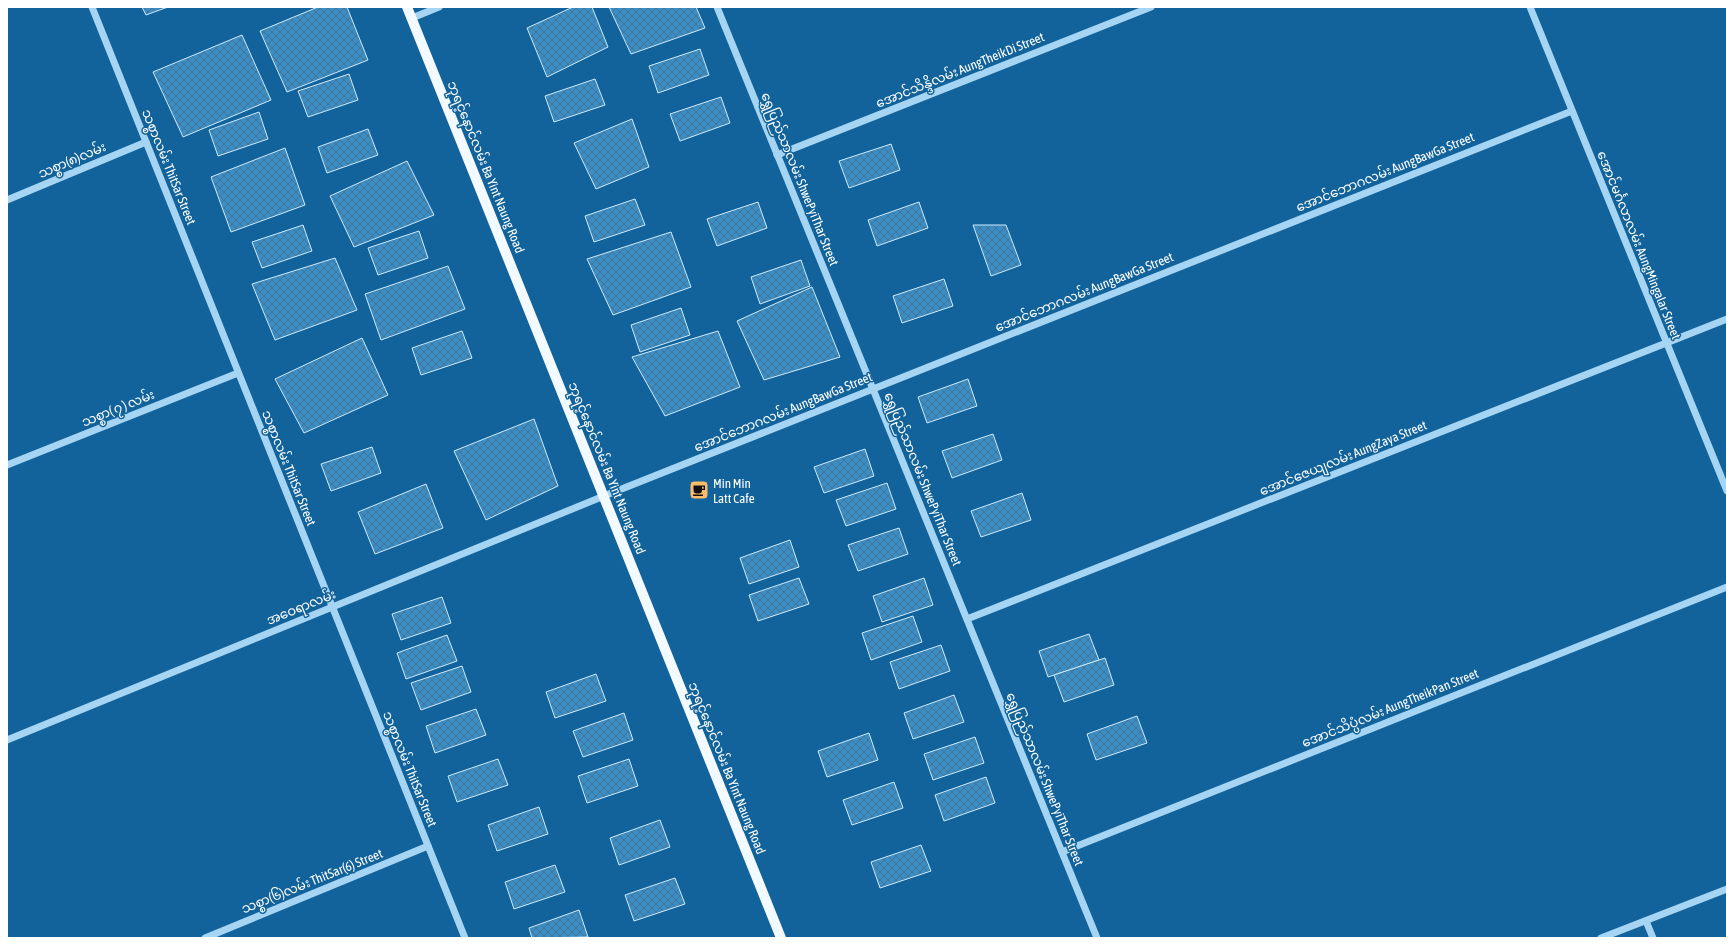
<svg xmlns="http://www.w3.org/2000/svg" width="1734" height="945" font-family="'Asap Condensed','Noto Sans Myanmar',sans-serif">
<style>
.building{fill:url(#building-cross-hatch);stroke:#ceebfe}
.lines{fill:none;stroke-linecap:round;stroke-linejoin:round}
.minor{stroke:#a6d5f4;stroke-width:7}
.major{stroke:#f3faff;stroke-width:10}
.labels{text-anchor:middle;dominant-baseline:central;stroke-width:3;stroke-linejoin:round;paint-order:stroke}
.street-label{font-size:13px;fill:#fff;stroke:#12639b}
.poi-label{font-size:13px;fill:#fff;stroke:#12639b;text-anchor:start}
</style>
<defs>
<pattern id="building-cross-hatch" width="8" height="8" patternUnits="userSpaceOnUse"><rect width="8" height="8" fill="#3b8dc3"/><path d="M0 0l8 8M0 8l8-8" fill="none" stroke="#417699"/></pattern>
</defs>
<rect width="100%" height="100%" fill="#12639b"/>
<g class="building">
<polygon points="142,7 168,7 146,15"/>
<polygon points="318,7 347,7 368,60 287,92 260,31"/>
<polygon points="573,7 592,7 608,47 547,77 527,28"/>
<polygon points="609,7 696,7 705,28 631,54"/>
<polygon points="242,35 271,100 183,137 153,72"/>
<polygon points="700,49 709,75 658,93 649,66"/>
<polygon points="349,74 358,100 308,117 298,91"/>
<polygon points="595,79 605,105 554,122 545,96"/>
<polygon points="721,97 730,123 680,141 670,114"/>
<polygon points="259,112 268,139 218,156 209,130"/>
<polygon points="632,119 649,167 596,189 574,143"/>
<polygon points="368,129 378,155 327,173 318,147"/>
<polygon points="891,144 900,170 849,188 839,161"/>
<polygon points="285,148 305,205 231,232 211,177"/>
<polygon points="407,161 434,215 354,247 330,196"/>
<polygon points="635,199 645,225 594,242 585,216"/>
<polygon points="758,202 767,228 717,246 707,219"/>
<polygon points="919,202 928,228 877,246 868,220"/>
<polygon points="303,225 312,251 262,268 252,242"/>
<polygon points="973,225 1006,225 1021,265 991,276"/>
<polygon points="419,231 428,258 378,275 368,248"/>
<polygon points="671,232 691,287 613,315 587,259"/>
<polygon points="335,258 357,310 275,340 252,284"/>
<polygon points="801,260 810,286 760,304 751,277"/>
<polygon points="448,266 465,309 381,340 365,294"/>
<polygon points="944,279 953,306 902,323 893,296"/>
<polygon points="812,287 840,357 764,380 737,321"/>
<polygon points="681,308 690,335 640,352 631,325"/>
<polygon points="462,331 472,358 421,375 412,348"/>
<polygon points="718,331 740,387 665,416 632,357"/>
<polygon points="362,338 388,395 304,433 275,379"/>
<polygon points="968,379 977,406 927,423 918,397"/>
<polygon points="534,419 558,486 486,520 454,451"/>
<polygon points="993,434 1002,460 952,478 942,451"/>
<polygon points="372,447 381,473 331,491 321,464"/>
<polygon points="865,449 874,476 824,493 814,467"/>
<polygon points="887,483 896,509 846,526 836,500"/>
<polygon points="426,484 443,528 375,554 358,512"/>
<polygon points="1022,493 1031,520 981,537 971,511"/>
<polygon points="899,528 908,554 858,571 848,545"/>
<polygon points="790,540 799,567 749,584 740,558"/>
<polygon points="799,578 809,604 758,621 749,595"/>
<polygon points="924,578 933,605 882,622 873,596"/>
<polygon points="442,597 451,623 401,640 392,614"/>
<polygon points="913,616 922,642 871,660 862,633"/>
<polygon points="1089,634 1099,660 1048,677 1039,651"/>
<polygon points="447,635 457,661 406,679 397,653"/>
<polygon points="941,645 950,671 899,689 890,662"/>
<polygon points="1105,658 1114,685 1064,702 1054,675"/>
<polygon points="462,666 471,692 421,710 411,683"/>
<polygon points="596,674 606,701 555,718 546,692"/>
<polygon points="954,695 964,722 913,739 904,713"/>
<polygon points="476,709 486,735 435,753 426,726"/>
<polygon points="624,713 633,740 583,757 573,731"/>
<polygon points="1137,716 1147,743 1096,760 1087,734"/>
<polygon points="869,733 878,760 827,777 818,751"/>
<polygon points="975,737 984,763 933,780 924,754"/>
<polygon points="498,759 508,785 457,802 448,776"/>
<polygon points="629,759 638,786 587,803 578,776"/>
<polygon points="986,777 995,803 944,821 935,795"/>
<polygon points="894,782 903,808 852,825 843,800"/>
<polygon points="539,807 548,834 497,851 488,825"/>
<polygon points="660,820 670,847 619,865 610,838"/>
<polygon points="921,845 931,871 880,888 871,862"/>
<polygon points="555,865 565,892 514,909 505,882"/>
<polygon points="675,878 685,904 634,921 625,895"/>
<polygon points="579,910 588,937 532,938 529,928"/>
</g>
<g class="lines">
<g class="minor">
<polyline points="92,7 465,938"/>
<polyline points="717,7 1097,938"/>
<polyline points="1530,7 1727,491"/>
<polyline points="412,18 439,7"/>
<polyline points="777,155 1151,7"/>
<polyline points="7,200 146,142"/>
<polyline points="7,465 238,373"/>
<polyline points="967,619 1727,319"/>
<polyline points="7,740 604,496 1572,111"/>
<polyline points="1062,852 1727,587"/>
<polyline points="1646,921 1653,938"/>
<polyline points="205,938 428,846"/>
<polyline points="1601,938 1727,889"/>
</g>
<polyline class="major" points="407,7 781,938"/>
</g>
<defs>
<g id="cafe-square" transform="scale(1)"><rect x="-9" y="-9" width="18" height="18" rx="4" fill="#ffbc69" stroke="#12639b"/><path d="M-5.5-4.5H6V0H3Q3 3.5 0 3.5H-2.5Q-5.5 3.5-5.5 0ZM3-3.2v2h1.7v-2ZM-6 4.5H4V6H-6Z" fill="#111"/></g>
</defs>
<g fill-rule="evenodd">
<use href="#cafe-square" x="699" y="490"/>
</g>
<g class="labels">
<g class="street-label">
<text transform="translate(960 70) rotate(-22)">အောင်သိန္ဒိလမ်း AungTheikDi Street</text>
<text transform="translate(72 160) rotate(-23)">သစ္စာ(၈)လမ်း</text>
<text transform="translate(169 167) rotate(68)">သစ္စာလမ်း ThitSar Street</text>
<text transform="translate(486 167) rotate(68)">ဘုရင့်နောင်လမ်း Ba Yint Naung Road</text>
<text transform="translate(1385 172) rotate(-22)">အောင်ဘောဂလမ်း AungBawGa Street</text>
<text transform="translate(800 179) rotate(68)">ရွှေပြည်သာလမ်း ShwePyiThar Street</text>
<text transform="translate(1639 245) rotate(68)">အောင်မင်္ဂလာလမ်း AungMingalar Street</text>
<text transform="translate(1084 292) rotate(-22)">အောင်ဘောဂလမ်း AungBawGa Street</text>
<text transform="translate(118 408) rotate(-22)">သစ္စာ( ၇ ) လမ်း</text>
<text transform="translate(783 412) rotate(-22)">အောင်ဘောဂလမ်း AungBawGa Street</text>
<text transform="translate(1343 458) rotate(-22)">အောင်ဇေယျလမ်း AungZaya Street</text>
<text transform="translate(289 468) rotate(68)">သစ္စာလမ်း ThitSar Street</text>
<text transform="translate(607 468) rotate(68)">ဘုရင့်နောင်လမ်း Ba Yint Naung Road</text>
<text transform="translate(923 479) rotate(68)">ရွှေပြည်သာလမ်း ShwePyiThar Street</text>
<text transform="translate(301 607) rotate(-22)">အဝေရာလမ်း</text>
<text transform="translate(1390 708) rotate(-22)">အောင်သိပ္ပံလမ်း AungTheikPan Street</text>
<text transform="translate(727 768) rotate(68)">ဘုရင့်နောင်လမ်း Ba Yint Naung Road</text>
<text transform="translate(410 769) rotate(68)">သစ္စာလမ်း ThitSar Street</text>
<text transform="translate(1045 779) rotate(68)">ရွှေပြည်သာလမ်း ShwePyiThar Street</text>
<text transform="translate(312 881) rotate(-22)">သစ္စာ(၆)လမ်း ThitSar(6) Street</text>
</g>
<g class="poi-label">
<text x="713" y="483">Min Min<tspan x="713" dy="15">Latt Cafe</tspan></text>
</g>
</g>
<rect width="1734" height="945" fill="none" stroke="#ffffff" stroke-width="16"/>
</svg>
